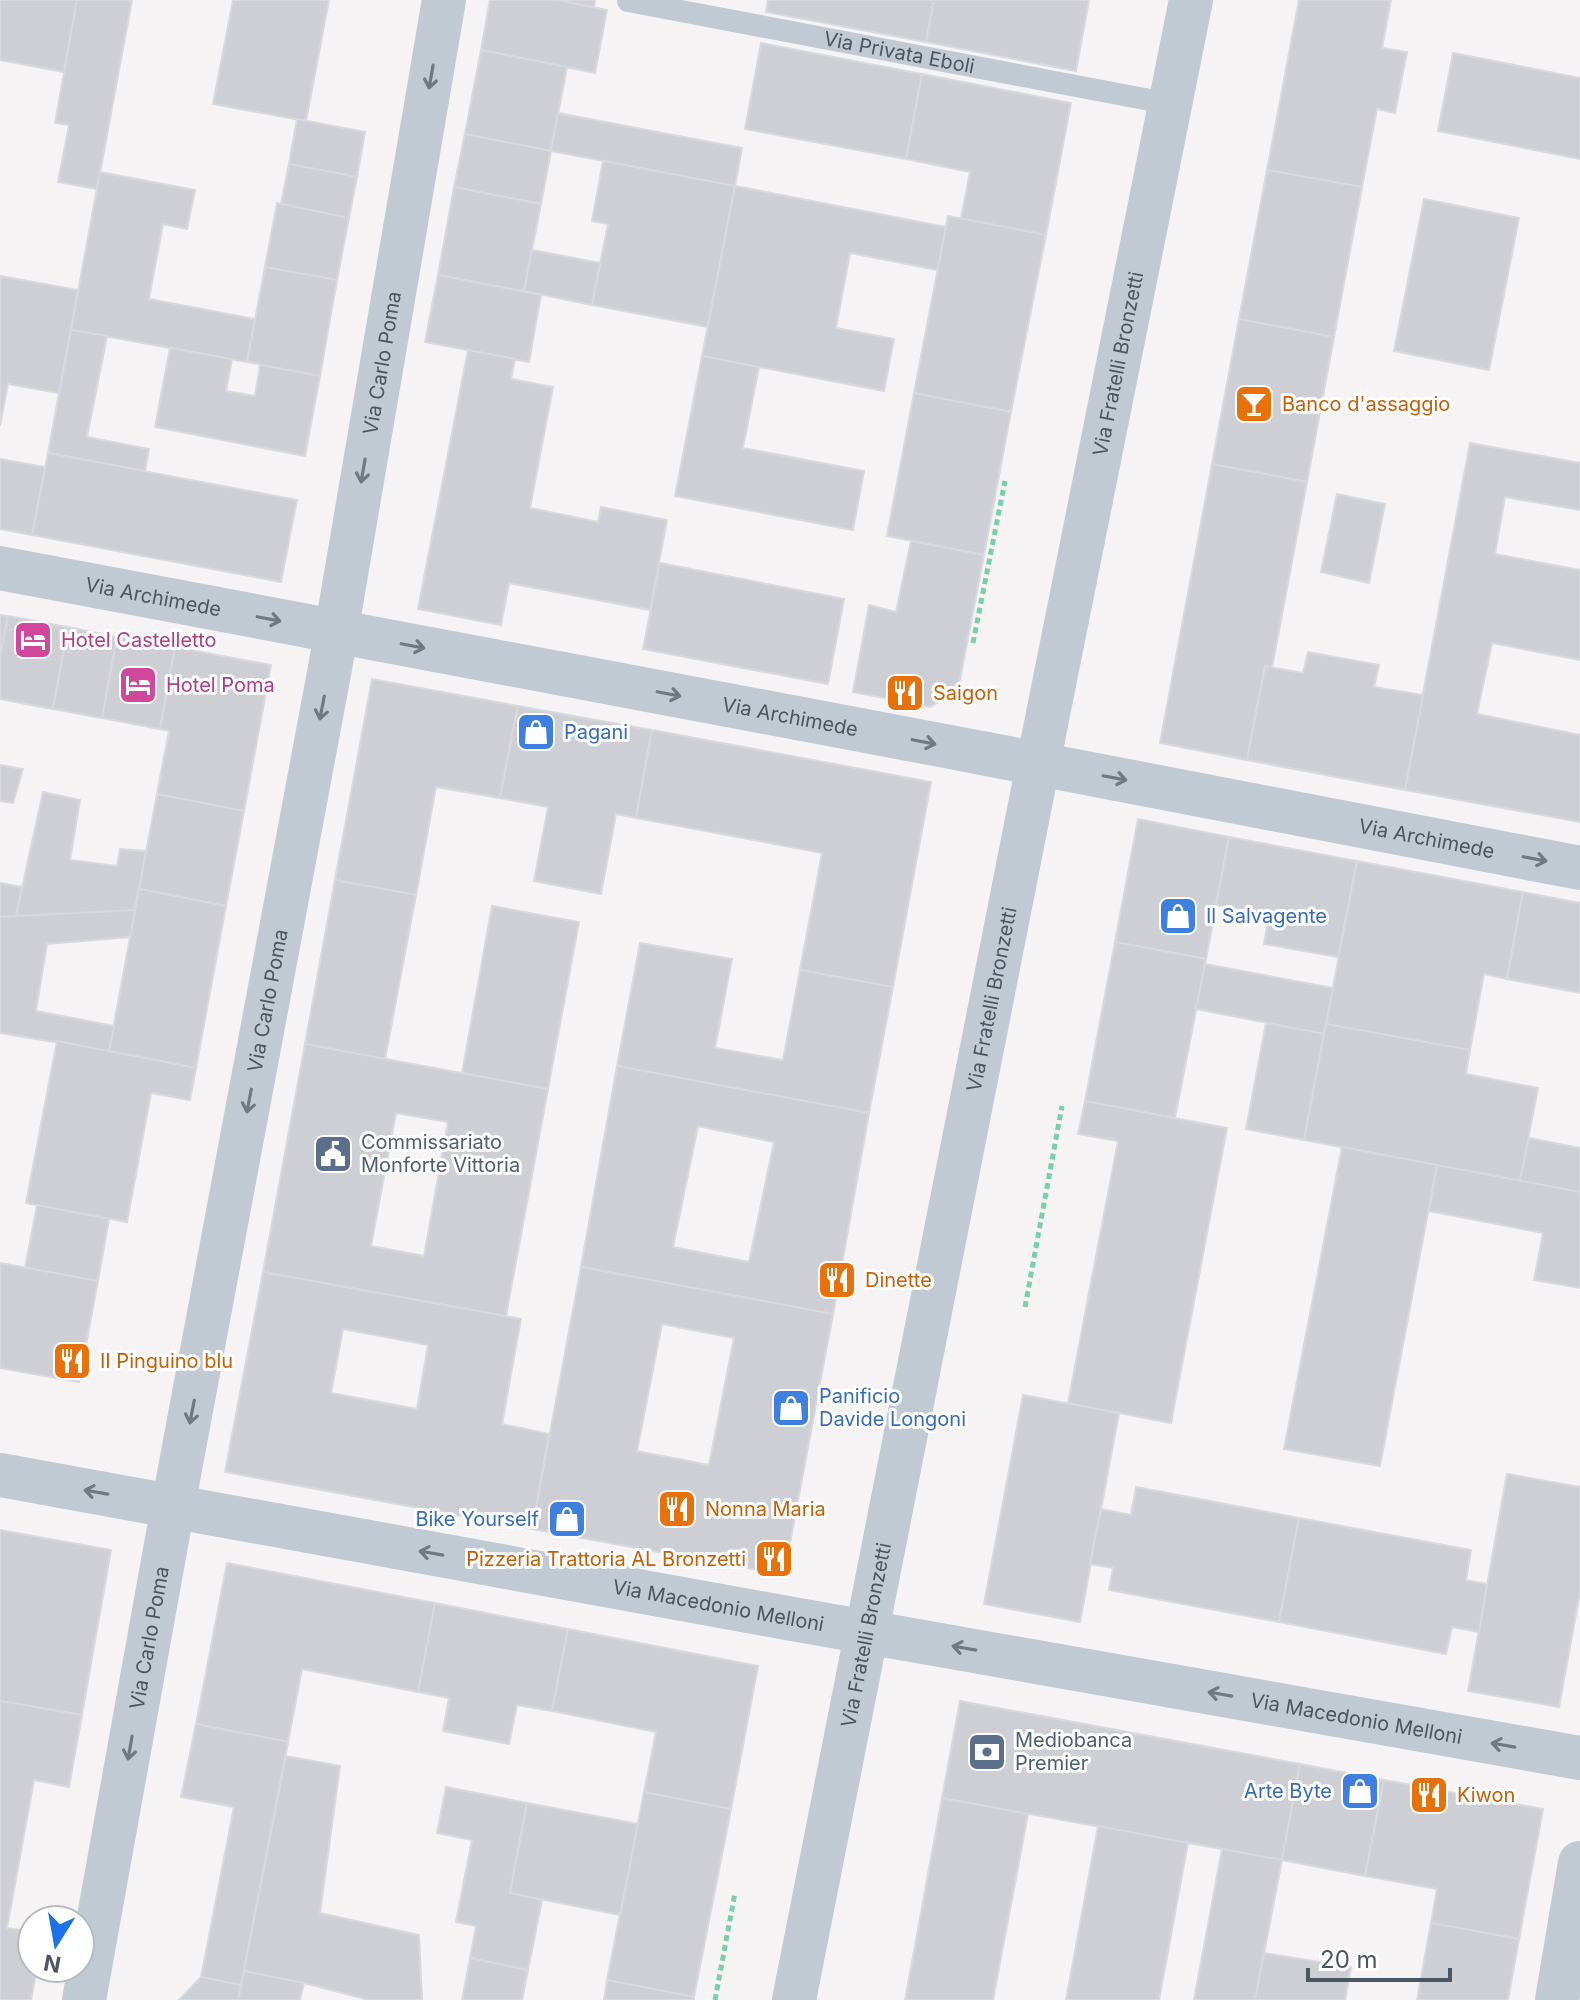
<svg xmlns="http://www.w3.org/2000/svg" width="1580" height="2000" font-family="Inter,sans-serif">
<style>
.building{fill:#cdcfd5;stroke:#d7d9de;stroke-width:2;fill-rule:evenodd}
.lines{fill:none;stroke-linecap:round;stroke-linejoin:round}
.path{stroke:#7ad0a6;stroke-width:5;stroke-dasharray:6 4;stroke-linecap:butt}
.service{stroke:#c1cad2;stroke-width:22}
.minor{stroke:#c1cad2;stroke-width:44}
.oneway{stroke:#6e7983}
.labels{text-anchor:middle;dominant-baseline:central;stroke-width:6;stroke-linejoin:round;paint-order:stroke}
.street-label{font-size:20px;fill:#4a5661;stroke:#fff}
.food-label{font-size:20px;fill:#c56008;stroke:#fff;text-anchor:start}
.hotel-label{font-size:20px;fill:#b23c85;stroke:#fff;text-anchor:start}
.shop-label{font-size:20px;fill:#366cbe;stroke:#fff;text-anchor:start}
.service-label{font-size:20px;fill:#4e5e75;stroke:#fff;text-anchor:start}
</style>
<rect width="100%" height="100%" fill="#f5f3f3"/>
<g class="building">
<polygon points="0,0 77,0 64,72 0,60"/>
<polygon points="77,0 132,0 97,189 58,182 69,125 55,123"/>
<polygon points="233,0 329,0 306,121 213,104"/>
<polygon points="490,0 558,0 607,10 595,73 481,50"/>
<polygon points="558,0 595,0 594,7"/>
<polygon points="768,0 934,0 926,42 766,12"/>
<polygon points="934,0 1089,0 1076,71 926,42"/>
<polygon points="1299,0 1391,0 1382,48 1407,52 1395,113 1377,109 1362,187 1267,170"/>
<polygon points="761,43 922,74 906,159 745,129"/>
<polygon points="481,50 567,67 551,151 465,134"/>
<polygon points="1453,53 1580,78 1580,159 1438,131"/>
<polygon points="922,74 1071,103 1046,235 961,218 970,172 906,159"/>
<polygon points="558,113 742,148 735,186 551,151"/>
<polygon points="297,119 365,132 357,177 289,164"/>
<polygon points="465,134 551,151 541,204 454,187"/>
<polygon points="603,161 735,186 708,327 592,305 608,224 592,221"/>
<polygon points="289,164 357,177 349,218 281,204"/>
<polygon points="1267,170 1362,187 1334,337 1239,319"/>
<polygon points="100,172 195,190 187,229 163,224 149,299 255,319 247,362 71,330"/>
<polygon points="735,186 946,227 938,270 850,253 836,328 894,339 884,391 702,356"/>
<polygon points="454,187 541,204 524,291 438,275"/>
<polygon points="1424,199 1519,218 1489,370 1394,351"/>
<polygon points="277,203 349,218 337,280 265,267"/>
<polygon points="948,216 1046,235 1011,412 914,393"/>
<polygon points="532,250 600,263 592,305 524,291"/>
<polygon points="265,267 337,280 320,376 247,362"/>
<polygon points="438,275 541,295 529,362 425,342"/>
<polygon points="0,276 78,290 59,393 8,384 0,426"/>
<polygon points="1239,319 1334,337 1307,482 1212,464"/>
<polygon points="71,330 107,336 87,437 149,449 145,471 48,453"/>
<polygon points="170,348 232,359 226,391 255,396 260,365 320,376 305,456 155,427"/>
<polygon points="468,350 515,359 511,379 553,387 530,508 598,522 601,507 667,520 650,610 509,583 501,625 418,609"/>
<polygon points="702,356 759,367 743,448 864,471 853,530 675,496"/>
<polygon points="914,393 1011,412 984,555 887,536"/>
<polygon points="1470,443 1580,463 1580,510 1505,497 1495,554 1580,570 1580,660 1492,643 1477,714 1580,735 1580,822 1405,790"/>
<polygon points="48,453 297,500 281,582 32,535"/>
<polygon points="0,459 45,467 32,535 0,529"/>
<polygon points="1212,464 1307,482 1272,668 1265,666 1247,760 1160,743"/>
<polygon points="1337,494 1385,504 1369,583 1321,572"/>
<polygon points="911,541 984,555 958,690 930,707 853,692 869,605 896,612"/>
<polygon points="660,563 844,599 828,684 643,649"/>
<polygon points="0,615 8,616 0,657"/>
<polygon points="8,616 68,627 53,709 0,699 0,657"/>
<polygon points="68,627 117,637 102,718 53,709"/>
<polygon points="117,637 175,647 160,729 102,718"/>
<polygon points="175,647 271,665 244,811 157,794 169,731 160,729"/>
<polygon points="1308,652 1379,665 1374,687 1423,695 1405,790 1247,760 1265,666 1303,673"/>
<polygon points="372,679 518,706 500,798 436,787 416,895 335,880"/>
<polygon points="518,706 652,730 636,818 616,814 601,894 534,881 548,807 500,798"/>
<polygon points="652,730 931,782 893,987 800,970 822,853 636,818"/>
<polygon points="0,765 23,769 13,803 0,801"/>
<polygon points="43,792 80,800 70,860 117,866 120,849 146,851 135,910 16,916"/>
<polygon points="157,794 244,811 226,906 139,889"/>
<polygon points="1138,819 1229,837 1206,959 1115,942"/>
<polygon points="1229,837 1357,861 1338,957 1264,944 1269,916 1216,905"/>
<polygon points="1357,861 1523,892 1507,979 1484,974 1470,1050 1326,1024"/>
<polygon points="335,880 416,895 385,1059 305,1044"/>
<polygon points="0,883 22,887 16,916 0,917"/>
<polygon points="139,889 226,906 196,1068 109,1051"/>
<polygon points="1523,892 1580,903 1580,993 1507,979"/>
<polygon points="492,906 579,922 548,1089 462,1073"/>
<polygon points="135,910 130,937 47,944 36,1011 114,1026 109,1051 0,1033 0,917"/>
<polygon points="1115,942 1206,959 1175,1118 1085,1101"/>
<polygon points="640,943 732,959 715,1048 783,1060 800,970 893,987 869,1113 617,1066"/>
<polygon points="1205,964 1333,988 1324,1034 1196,1009"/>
<polygon points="1266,1023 1324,1034 1304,1140 1246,1129"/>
<polygon points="1326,1024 1470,1050 1466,1074 1538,1088 1520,1181 1304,1140"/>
<polygon points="57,1041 196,1068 190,1100 151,1093 127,1222 26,1203"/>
<path d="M 305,1044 L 548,1089 L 506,1316 L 263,1272 ZM 396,1113 L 448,1122 L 424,1256 L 371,1246 Z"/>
<path d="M 617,1066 L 869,1113 L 833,1314 L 581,1267 ZM 698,1126 L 774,1142 L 749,1262 L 673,1247 Z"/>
<polygon points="1085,1101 1227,1128 1171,1423 1068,1403 1118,1141 1078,1134"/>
<polygon points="1529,1138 1580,1148 1580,1192 1520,1181"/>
<polygon points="1342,1147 1437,1165 1380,1466 1284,1449"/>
<polygon points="1437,1165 1580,1192 1580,1288 1534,1280 1543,1233 1429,1211"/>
<polygon points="37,1205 109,1219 98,1281 25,1268"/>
<polygon points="0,1263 98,1281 79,1382 0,1368"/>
<path d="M 581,1267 L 833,1314 L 784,1575 L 532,1529 ZM 662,1324 L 734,1338 L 709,1465 L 637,1451 Z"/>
<path d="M 263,1272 L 521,1319 L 502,1424 L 549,1434 L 532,1529 L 225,1472 ZM 343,1329 L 428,1345 L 417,1409 L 331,1393 Z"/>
<polygon points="1023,1395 1119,1413 1080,1622 984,1604"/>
<polygon points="1507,1474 1580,1487 1580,1592 1559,1707 1468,1691"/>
<polygon points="1136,1487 1299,1518 1279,1622 1109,1590 1113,1568 1090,1564 1101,1509 1131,1515"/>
<polygon points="1299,1518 1471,1550 1466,1580 1487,1584 1479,1632 1452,1627 1446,1654 1279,1622"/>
<polygon points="0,1530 111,1550 82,1715 0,1701"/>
<polygon points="227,1563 435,1603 418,1692 302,1669 288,1742 196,1724"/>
<polygon points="435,1603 568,1629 552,1711 517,1705 509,1744 443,1731 449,1698 418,1692"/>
<polygon points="568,1629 758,1666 731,1809 644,1792 656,1732 552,1711"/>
<polygon points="0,1701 82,1715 69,1787 34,1780 7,1928 32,1932 32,1968 37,1968 31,2000 0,2000"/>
<polygon points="960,1701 1300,1764 1282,1860 942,1798"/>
<polygon points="196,1724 288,1742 241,1985 201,1977 234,1807 181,1797"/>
<polygon points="286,1756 340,1766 320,1913 419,1935 422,2000 369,2000 304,1983 244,1971"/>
<polygon points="1300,1764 1384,1780 1365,1876 1282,1860"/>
<polygon points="1384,1780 1543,1809 1519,1939 1431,1923 1437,1889 1365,1876"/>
<polygon points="446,1787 527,1803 510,1893 542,1900 528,1970 470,1958 476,1926 456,1922 472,1840 437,1833"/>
<polygon points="644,1792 731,1809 694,1997 607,1980"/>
<polygon points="942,1798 1028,1814 993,2000 905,2000"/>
<polygon points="527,1803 638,1824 620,1915 510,1893"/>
<polygon points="1098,1826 1188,1843 1159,2000 1066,2000"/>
<polygon points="1222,1849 1282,1860 1255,2000 1194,2000"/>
<polygon points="1431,1923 1519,1939 1508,2000 1417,2000"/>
<polygon points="1264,1953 1351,1967 1345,2000 1255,2000"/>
<polygon points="470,1958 528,1970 522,2000 462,2000"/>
<polygon points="244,1971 304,1983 300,2000 238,2000"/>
<polygon points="201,1977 241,1985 238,2000 179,2000"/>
<polygon points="607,1980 694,1997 694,2000 604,2000"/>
</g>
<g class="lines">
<g class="path">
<polyline points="973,643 1005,481"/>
<polyline points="1025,1307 1062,1106"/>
<polyline points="715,2000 735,1893"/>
</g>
<path class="service" id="s1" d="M 628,1 L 1171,104"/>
<g class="minor">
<path id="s2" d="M 0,568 L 940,745 L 1580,868"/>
<path id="s3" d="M 0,1475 L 787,1618 L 1580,1758"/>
<path id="s4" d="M 84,2000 L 173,1506 L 330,668 L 444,0"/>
<path id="s5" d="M 794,2000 L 1049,709 L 1191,0"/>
<polyline points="1557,2000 1580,1863"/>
</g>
</g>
<defs><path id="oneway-shaft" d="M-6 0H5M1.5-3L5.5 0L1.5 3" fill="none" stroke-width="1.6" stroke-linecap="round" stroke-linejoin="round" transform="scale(2)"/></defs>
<g class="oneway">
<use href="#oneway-shaft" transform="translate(431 77) rotate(100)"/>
<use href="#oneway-shaft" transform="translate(363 471) rotate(100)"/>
<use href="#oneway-shaft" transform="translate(269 619) rotate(11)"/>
<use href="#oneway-shaft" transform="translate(413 646) rotate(11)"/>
<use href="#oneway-shaft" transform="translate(669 694) rotate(11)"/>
<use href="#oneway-shaft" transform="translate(322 708) rotate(101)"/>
<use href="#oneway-shaft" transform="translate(924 742) rotate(11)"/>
<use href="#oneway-shaft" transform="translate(1115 778) rotate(11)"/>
<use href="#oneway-shaft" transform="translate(1535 859) rotate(11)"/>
<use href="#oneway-shaft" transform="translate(249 1101) rotate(101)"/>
<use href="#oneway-shaft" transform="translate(192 1412) rotate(101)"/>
<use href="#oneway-shaft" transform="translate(96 1492) rotate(-170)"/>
<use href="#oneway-shaft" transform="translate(431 1553) rotate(-170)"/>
<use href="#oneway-shaft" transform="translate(964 1648) rotate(-170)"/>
<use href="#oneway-shaft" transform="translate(1220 1694) rotate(-170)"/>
<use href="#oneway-shaft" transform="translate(1503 1745) rotate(-170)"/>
<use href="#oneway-shaft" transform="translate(130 1748) rotate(100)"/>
</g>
<defs>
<g id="bar-square" transform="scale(2)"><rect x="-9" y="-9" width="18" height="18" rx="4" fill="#e8710a" stroke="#fff"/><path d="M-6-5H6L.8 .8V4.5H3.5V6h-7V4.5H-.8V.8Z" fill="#fff"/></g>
<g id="hotel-square" transform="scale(2)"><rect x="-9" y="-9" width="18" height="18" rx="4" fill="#d1479c" stroke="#fff"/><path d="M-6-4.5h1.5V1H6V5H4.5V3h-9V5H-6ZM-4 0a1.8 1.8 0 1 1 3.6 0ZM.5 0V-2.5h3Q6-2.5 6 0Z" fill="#fff"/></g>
<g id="restaurant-square" transform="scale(2)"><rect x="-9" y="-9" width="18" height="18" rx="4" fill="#e8710a" stroke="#fff"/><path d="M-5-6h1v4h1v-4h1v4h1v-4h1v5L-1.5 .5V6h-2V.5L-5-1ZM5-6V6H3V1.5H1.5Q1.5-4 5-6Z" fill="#fff"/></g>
<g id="shop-square" transform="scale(2)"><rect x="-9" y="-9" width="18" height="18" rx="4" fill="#3f7fe0" stroke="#fff"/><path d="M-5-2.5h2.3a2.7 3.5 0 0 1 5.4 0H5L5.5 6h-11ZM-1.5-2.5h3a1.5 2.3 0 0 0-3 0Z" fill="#fff"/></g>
<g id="civic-square" transform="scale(2)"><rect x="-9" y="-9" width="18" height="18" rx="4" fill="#5c6f8a" stroke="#fff"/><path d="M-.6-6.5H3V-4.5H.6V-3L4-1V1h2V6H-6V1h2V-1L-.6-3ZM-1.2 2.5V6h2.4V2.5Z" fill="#fff"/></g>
<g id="bank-square" transform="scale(2)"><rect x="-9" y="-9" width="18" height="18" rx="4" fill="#5c6f8a" stroke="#fff"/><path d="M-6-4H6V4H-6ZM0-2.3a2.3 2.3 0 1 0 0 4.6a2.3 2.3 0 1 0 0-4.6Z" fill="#fff"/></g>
</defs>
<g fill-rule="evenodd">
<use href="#bar-square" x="1254" y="404"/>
<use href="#hotel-square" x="33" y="640"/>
<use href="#hotel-square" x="138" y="685"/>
<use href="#restaurant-square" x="905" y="693"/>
<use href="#shop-square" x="536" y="732"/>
<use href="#shop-square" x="1178" y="916"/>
<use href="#civic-square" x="333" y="1154"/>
<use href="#restaurant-square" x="837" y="1280"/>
<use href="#restaurant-square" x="72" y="1361"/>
<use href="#shop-square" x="791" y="1408"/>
<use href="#restaurant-square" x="677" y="1509"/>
<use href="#shop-square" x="567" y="1519"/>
<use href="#restaurant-square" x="774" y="1559"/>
<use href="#bank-square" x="987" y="1752"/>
<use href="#shop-square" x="1360" y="1791"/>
<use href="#restaurant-square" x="1429" y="1795"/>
</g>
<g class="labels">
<g class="street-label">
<text stroke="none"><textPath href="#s1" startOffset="276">Via Privata Eboli</textPath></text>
<text stroke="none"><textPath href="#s4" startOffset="1664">Via Carlo Poma</textPath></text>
<text stroke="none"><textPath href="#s5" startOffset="1668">Via Fratelli Bronzetti</textPath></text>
<text stroke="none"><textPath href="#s2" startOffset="156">Via Archimede</textPath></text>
<text stroke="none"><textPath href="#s2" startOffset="804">Via Archimede</textPath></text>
<text stroke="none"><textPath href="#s2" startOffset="1452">Via Archimede</textPath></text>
<text stroke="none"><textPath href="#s5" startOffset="1020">Via Fratelli Bronzetti</textPath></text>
<text stroke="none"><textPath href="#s4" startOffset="1016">Via Carlo Poma</textPath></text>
<text stroke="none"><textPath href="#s3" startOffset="730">Via Macedonio Melloni</textPath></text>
<text stroke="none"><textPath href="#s5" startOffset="372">Via Fratelli Bronzetti</textPath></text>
<text stroke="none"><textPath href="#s4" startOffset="368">Via Carlo Poma</textPath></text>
<text stroke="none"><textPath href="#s3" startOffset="1378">Via Macedonio Melloni</textPath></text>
</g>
<g class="food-label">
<text x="1282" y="404">Banco d'assaggio</text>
<text x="933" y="693">Saigon</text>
<text x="865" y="1280">Dinette</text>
<text x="100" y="1361">II Pinguino blu</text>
<text x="705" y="1509">Nonna Maria</text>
<text x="746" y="1559" text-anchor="end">Pizzeria Trattoria AL Bronzetti</text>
<text x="1457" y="1795">Kiwon</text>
</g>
<g class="hotel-label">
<text x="61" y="640">Hotel Castelletto</text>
<text x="166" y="685">Hotel Poma</text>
</g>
<g class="shop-label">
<text x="564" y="732">Pagani</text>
<text x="1206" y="916">Il Salvagente</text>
<text x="819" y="1396">Panificio<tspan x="819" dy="23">Davide Longoni</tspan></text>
<text x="539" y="1519" text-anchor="end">Bike Yourself</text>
<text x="1332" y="1791" text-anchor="end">Arte Byte</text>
</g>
<g class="service-label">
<text x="361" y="1142">Commissariato<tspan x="361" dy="23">Monforte Vittoria</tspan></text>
<text x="1015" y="1740">Mediobanca<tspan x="1015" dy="23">Premier</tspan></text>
</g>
</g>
<g transform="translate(56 1944) rotate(191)"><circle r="38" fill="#ffffff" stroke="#b7bbc0" stroke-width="2"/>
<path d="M0-6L14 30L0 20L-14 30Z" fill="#1a73e8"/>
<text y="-12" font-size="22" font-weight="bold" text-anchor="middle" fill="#4a5661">N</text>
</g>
<path d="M1308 1968v12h142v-12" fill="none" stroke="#4a5661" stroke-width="4"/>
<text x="1320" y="1968" font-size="24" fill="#4a5661" stroke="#ffffff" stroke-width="6" paint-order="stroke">20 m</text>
</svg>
